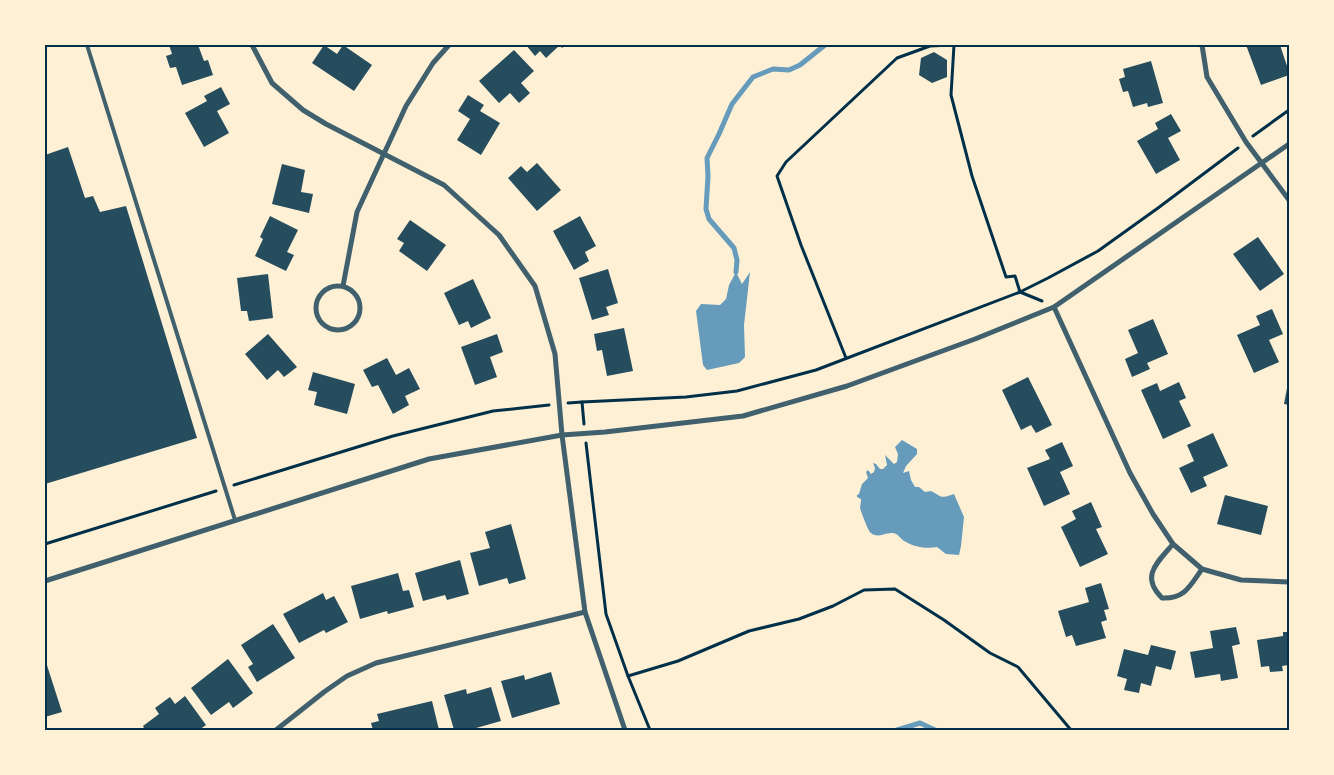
<svg xmlns="http://www.w3.org/2000/svg" width="1334" height="775" font-family="'Open Sans',sans-serif">
<style>
.water{fill:#669bbc}
.lines{fill:none;stroke-linecap:round;stroke-linejoin:round}
.stream{stroke:#669bbc;stroke-width:5}
.building{fill:#264d5e}
.path{stroke:#003049;stroke-width:3}
.service{stroke:#3f606c;stroke-width:4}
.minor{stroke:#3f606c;stroke-width:5}
.neatline{fill:none;stroke:#003049;stroke-width:2}
</style>
<rect width="100%" height="100%" fill="#fdf0d5"/>
<g class="water">
<polygon points="736,272 742,284 750,272 744,325 745,357 739,363 707,370 703,365 696,311 701,304 720,305 726,299 729,285"/>
<path d="M 902,440 L 917,449 L 917,454 L 906,466 L 903,473 L 909,471 L 911,480 L 915,487 L 919,487 L 925,492 L 931,491 C 943,497 939,499 954,494 L 964,517 L 961,546 L 959,555 L 946,554 L 937,547 C 928,549 914,547 906,542 C 901,540 899,534 893,533 C 884,532 879,539 871,533 C 868,531 862,514 860,508 L 861,501 L 861,499 L 857,497 L 857,495 L 859,494 L 862,484 L 868,478 L 866,472 L 868,470 L 871,474 L 874,472 L 875,468 L 873,463 L 876,464 L 880,469 L 883,469 L 887,465 L 885,455 L 894,464 L 897,462 L 898,454 L 895,447 Z"/>
</g>
<g class="lines">
<g class="stream">
<polyline points="736,272 737,260 734,248 709,219 706,209 708,176 707,158 719,134 732,104 753,77 773,69 789,70 800,65 825,45"/>
<polyline points="897,730 920,723 935,730"/>
</g>
</g>
<g class="building">
<polygon points="169,45 198,45 204,61 208,60 213,75 182,85 176,67 170,68 166,56 172,54"/>
<polygon points="324,45 337,54 343,45 372,65 354,91 312,63"/>
<polygon points="526,45 566,45 562,48 560,45 546,58 540,51 535,56"/>
<polygon points="1246,45 1266,45 1267,47 1273,45 1280,45 1289,72 1289,75 1261,85"/>
<polygon points="514,50 534,71 521,83 530,93 519,103 510,93 499,103 479,81"/>
<polygon points="934,52 947,60 947,77 932,83 919,75 921,58"/>
<polygon points="1151,61 1163,103 1148,107 1147,103 1133,107 1128,91 1123,92 1119,79 1125,77 1123,69"/>
<polygon points="221,87 230,104 217,111 229,133 204,147 185,113 207,101 204,96"/>
<polygon points="468,95 484,105 480,111 500,123 481,155 457,140 470,119 458,111"/>
<polygon points="1171,114 1181,131 1168,138 1180,160 1156,174 1137,141 1158,129 1155,123"/>
<polygon points="68,147 85,198 93,196 100,212 126,206 197,438 45,484 45,155"/>
<polygon points="537,163 561,190 537,211 508,178 521,166 527,172"/>
<polygon points="282,164 305,170 301,192 313,194 309,213 272,204"/>
<polygon points="270,216 298,230 287,252 294,255 286,271 255,256 263,239 260,237"/>
<polygon points="580,216 596,246 585,252 589,261 574,270 553,231"/>
<polygon points="410,220 446,245 427,271 399,251 404,243 397,239"/>
<polygon points="1258,237 1284,274 1260,291 1233,254"/>
<polygon points="608,269 618,303 606,307 609,315 592,320 579,278"/>
<polygon points="268,274 273,318 249,321 247,311 241,311 237,278"/>
<polygon points="473,279 491,318 471,328 468,321 459,325 444,293"/>
<polygon points="1272,309 1283,334 1269,340 1279,362 1254,373 1237,335 1260,325 1256,316"/>
<polygon points="1153,319 1168,354 1147,363 1150,369 1132,377 1125,359 1138,353 1128,330"/>
<polygon points="624,328 633,371 607,376 602,350 597,351 594,334"/>
<polygon points="268,334 297,367 284,377 278,370 267,380 245,354"/>
<polygon points="497,334 503,352 490,357 497,377 475,385 461,347"/>
<polygon points="387,358 396,375 409,368 420,389 405,396 409,405 393,414 378,385 372,387 363,370"/>
<polygon points="313,372 355,384 347,414 314,405 317,392 308,390"/>
<polygon points="1028,377 1052,425 1036,433 1031,425 1021,430 1002,390"/>
<polygon points="1179,382 1186,398 1179,401 1191,426 1163,439 1141,390 1157,383 1160,391"/>
<polygon points="1288,383 1289,383 1289,405 1284,404"/>
<polygon points="1213,433 1228,466 1203,477 1207,486 1191,493 1179,468 1194,461 1187,445"/>
<polygon points="1062,442 1073,466 1060,472 1070,494 1044,506 1027,468 1050,459 1045,450"/>
<polygon points="1225,495 1268,506 1261,535 1217,524"/>
<polygon points="1091,502 1102,527 1096,529 1108,554 1080,567 1061,527 1076,519 1072,511"/>
<polygon points="511,524 526,579 509,584 507,578 479,586 470,553 490,548 485,532"/>
<polygon points="460,560 469,594 447,600 445,595 423,601 415,573"/>
<polygon points="398,573 403,591 409,590 414,607 388,614 387,611 360,619 351,586"/>
<polygon points="1101,583 1109,609 1104,610 1107,620 1101,622 1106,638 1076,646 1072,635 1066,637 1058,611 1089,602 1085,588"/>
<polygon points="323,593 326,600 334,596 348,622 326,633 324,630 299,643 283,614"/>
<polygon points="273,624 295,658 257,682 248,667 253,664 241,645"/>
<polygon points="1236,627 1240,644 1232,646 1238,678 1221,681 1220,674 1195,678 1190,652 1213,648 1210,631"/>
<polygon points="1283,632 1289,632 1289,665 1282,666 1283,671 1270,672 1269,666 1261,667 1257,640 1283,636"/>
<polygon points="1151,645 1176,651 1171,670 1156,666 1151,686 1141,683 1139,693 1124,690 1127,679 1117,676 1124,649 1148,655"/>
<polygon points="45,659 62,712 45,717"/>
<polygon points="228,659 253,693 233,708 229,702 211,715 191,688"/>
<polygon points="551,672 560,704 512,718 501,681 524,675 525,680"/>
<polygon points="491,687 501,721 469,730 454,730 444,695 466,689 467,694"/>
<polygon points="185,696 206,725 199,730 145,730 143,726 159,714 155,708 170,697 175,704"/>
<polygon points="432,701 439,730 373,730 371,723 379,721 377,714"/>
</g>
<g class="lines">
<g class="path">
<polyline points="954,45 951,95 972,176 1006,277 1015,276 1020,292 1042,301"/>
<polyline points="1253,136 1289,110"/>
<polyline points="846,358 801,245 777,176 786,162 897,58 930,46 952,45"/>
<polyline points="582,402 686,397 737,391 816,370 1020,292 1048,278 1098,251 1158,208 1238,148"/>
<polyline points="568,403 582,402 584,424"/>
<polyline points="586,443 606,614 628,676 678,661 749,631 799,619 833,606 864,590 895,589 944,620 990,653 1018,667 1071,730"/>
<polyline points="234,485 393,436 493,411 549,405"/>
<polyline points="45,544 216,491"/>
<polyline points="628,676 650,730"/>
</g>
<polyline class="service" points="87,45 235,520"/>
<g class="minor">
<polyline points="252,45 272,83 303,110 326,124 444,185 499,235 535,286 555,354 562,435 585,612 625,730"/>
<polyline points="1202,45 1207,77 1246,142 1289,200"/>
<circle cx="338" cy="308" r="22"/>
<polyline points="343,286 357,212 406,106 433,63 449,45"/>
<polyline points="1054,307 1130,473 1153,514 1173,544 1202,569 1241,580 1289,582"/>
<path d="M 1173,544 C 1157,563 1140,576 1162,598 C 1185,599 1190,586 1202,569"/>
<polyline points="45,581 429,459 562,435 605,432 743,416 847,386 975,339 1054,307 1289,144"/>
<polyline points="276,730 324,692 347,676 376,663 585,612"/>
</g>
</g>
<rect width="1334" height="775" fill="none" stroke="#fdf0d5" stroke-width="92"/>
<rect x="46" y="46" width="1242" height="683" class="neatline"/>
</svg>
